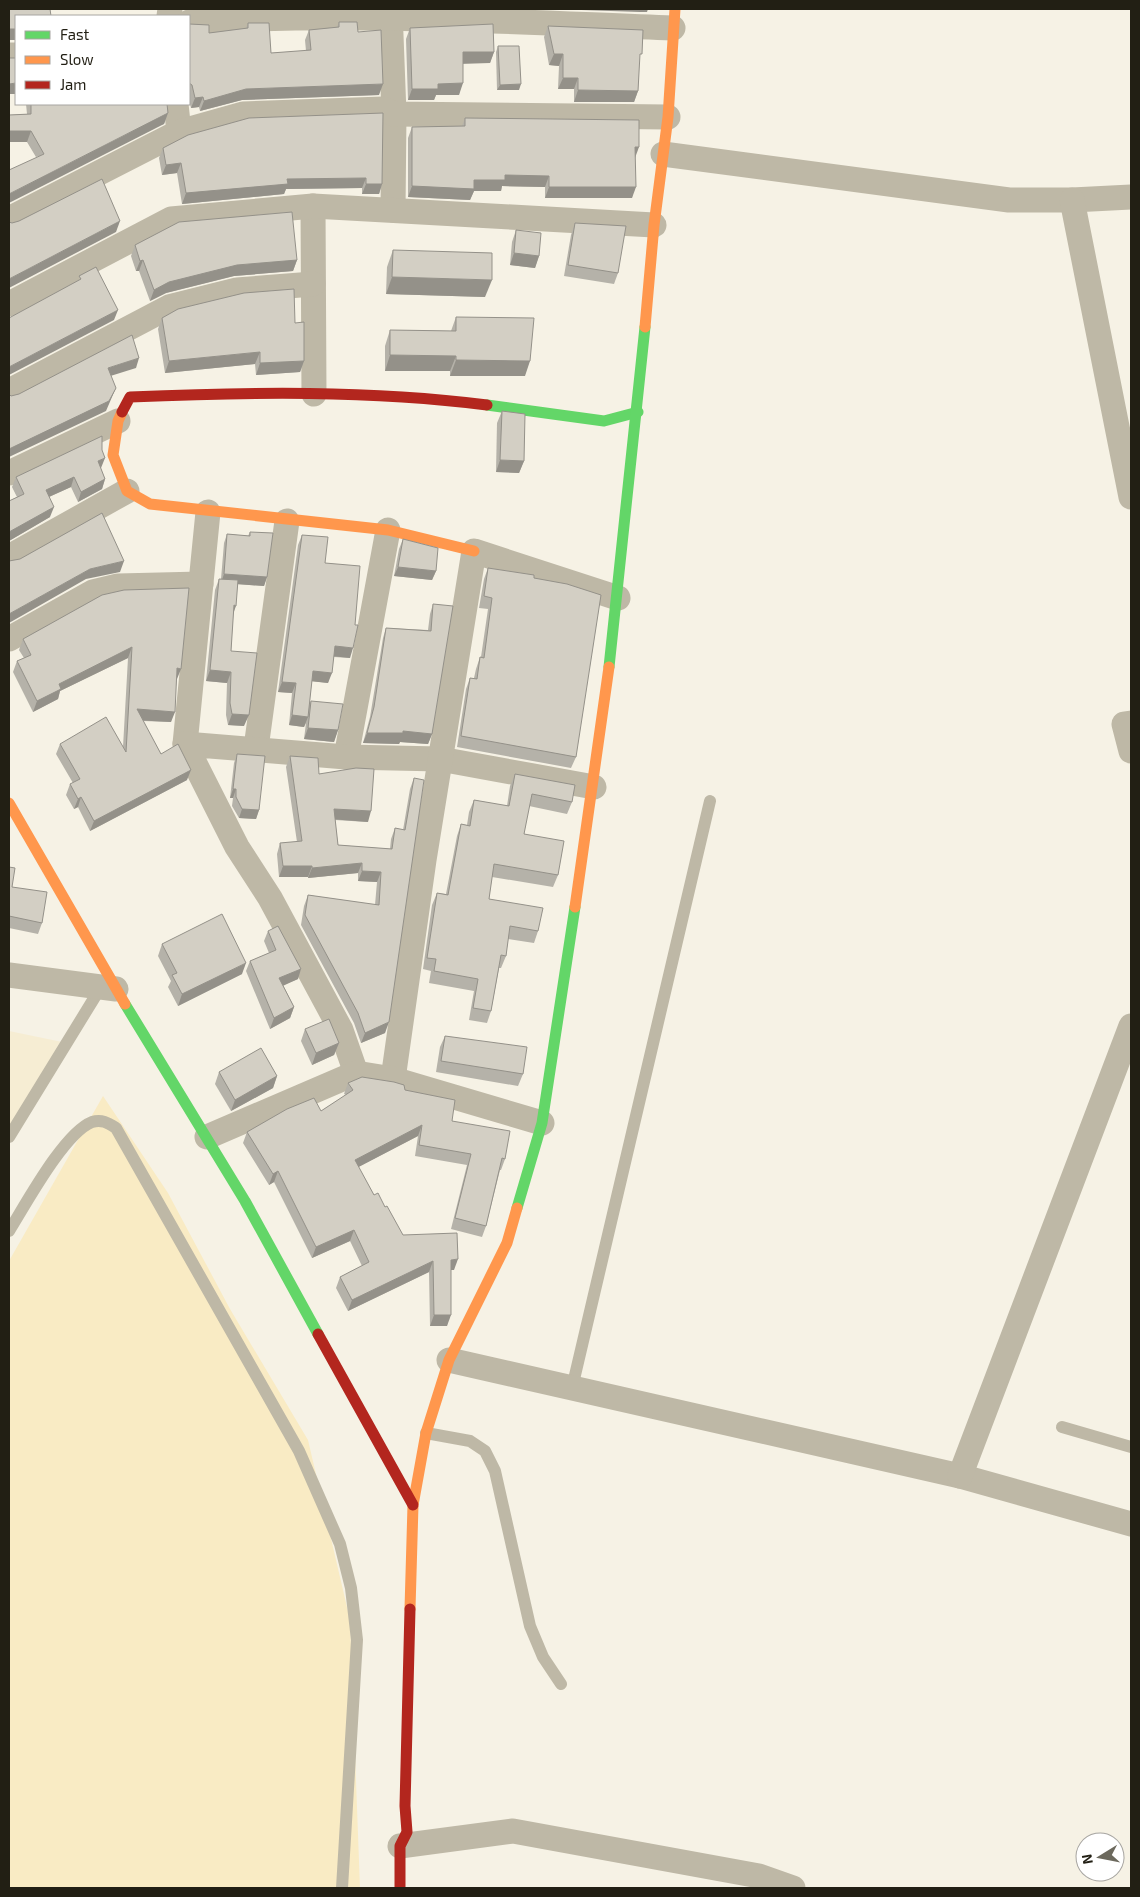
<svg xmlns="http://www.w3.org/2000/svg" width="1140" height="1897" font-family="'Exo 2',sans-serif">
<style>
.built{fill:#f6edd3}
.green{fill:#f9ebc4}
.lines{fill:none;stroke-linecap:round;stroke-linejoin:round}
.lane{stroke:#beb8a6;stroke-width:12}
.street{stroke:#beb8a6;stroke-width:25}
.fast{stroke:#63d668;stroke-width:11}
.slow{stroke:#ff974d;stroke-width:11}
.jam{stroke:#b3261e;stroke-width:11}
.wall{fill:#b5b2a9}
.shaded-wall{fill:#949189}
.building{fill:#d3cfc4;stroke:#949189}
</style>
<rect width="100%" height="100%" fill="#f6f2e5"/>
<polygon class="built" points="9,1031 67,1043 9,1136"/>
<polygon class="green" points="103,1096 168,1193 230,1309 308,1440 350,1620 360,1888 9,1888 9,1261"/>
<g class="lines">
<g class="lane">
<polyline points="9,1137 101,987"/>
<path d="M 9,1231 C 26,1204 64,1133 92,1122 C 102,1119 108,1123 116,1128 L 299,1451 L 340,1544 L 351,1588 L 357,1640 L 342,1888"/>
<polyline points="572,1388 710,801"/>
<polyline points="1062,1427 1131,1447"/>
<polyline points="426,1433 470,1441 485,1451 495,1471 530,1626 543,1657 561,1684"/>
</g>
<g class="street">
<polyline points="390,9 394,114 393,210"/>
<polyline points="169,16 170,9"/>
<path d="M 189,22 C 350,12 512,22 673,28"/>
<polyline points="9,55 16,55"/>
<polyline points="176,104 179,132"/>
<polyline points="663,154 1009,200 1072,200 1131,197"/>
<polyline points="1072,200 1131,497"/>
<polyline points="313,206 314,394"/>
<polyline points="9,219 179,132 243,114 383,109 394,114 668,117"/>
<polyline points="9,304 171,219 313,206 654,225"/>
<polyline points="9,391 169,307 237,290 313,284"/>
<polyline points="9,473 118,421"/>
<polyline points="9,557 127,491"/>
<polyline points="9,639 93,592 118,586 201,584"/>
<polyline points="1131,723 1124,724 1131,751"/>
<polyline points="185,744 208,512"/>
<polyline points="256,748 287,521"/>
<polyline points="346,757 388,530"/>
<polyline points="9,975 116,989"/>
<polyline points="356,1073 341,1030 270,898 237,847 185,744 346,757 440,759 594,787"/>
<polyline points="393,1079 424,860 474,551 618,598"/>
<polyline points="207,1137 356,1073 393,1079 542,1123"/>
<polyline points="449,1360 960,1476 1131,1524"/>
<polyline points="960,1476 1131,1026"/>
<polyline points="400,1846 513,1831 759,1876 793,1888"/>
</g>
<g class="fast">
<polyline points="487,405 604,421 638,412"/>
<polyline points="609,667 645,327"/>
<polyline points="125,1004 245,1201 318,1334"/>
<polyline points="517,1208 542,1123 575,907"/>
</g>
<g class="slow">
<polyline points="645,327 654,225 668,117 675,9"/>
<polyline points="122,412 118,421 113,455 127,491 150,504 388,530 474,551"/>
<polyline points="9,803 125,1004"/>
<polyline points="575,907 609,667"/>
<polyline points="410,1609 413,1505 426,1433 449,1360 507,1243 517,1208"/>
</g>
<g class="jam">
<path d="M 122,412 L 130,397 C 249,392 369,390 487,405"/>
<polyline points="318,1334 413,1505"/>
<polyline points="400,1888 400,1846 407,1832 405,1806 410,1609"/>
</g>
</g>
<g class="wall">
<polygon points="339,22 358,32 379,95 242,100 200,111 199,107 191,108 189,100 189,24 209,33 246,28 248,23 271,53 306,51 305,40 309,30 337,27"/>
<polygon points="548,26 639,61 638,91 634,102 574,102 574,89 558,89 559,66 549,65 544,37"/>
<polygon points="410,28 494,52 490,63 463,63 459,95 436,95 434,100 408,100 406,39"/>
<polygon points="498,46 519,90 497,90 496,52"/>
<polygon points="26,104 167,104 168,113 164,124 36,157 27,142 9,142 9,115 27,114"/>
<polygon points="249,118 382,184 379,194 362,194 362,188 286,189 284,194 182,204 177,173 162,175 159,158 163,148"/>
<polygon points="465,118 635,158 632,198 545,198 545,187 502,186 501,191 474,191 470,200 408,197 408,138 412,127 462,126"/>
<polygon points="575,223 618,273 614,284 564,276 571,235"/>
<polygon points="516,230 539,256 535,268 510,265 512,242"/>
<polygon points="135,245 297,260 293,271 234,276 166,293 150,301 139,271 136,271 131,256"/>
<polygon points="393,250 485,297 386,294 387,267"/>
<polygon points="456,317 525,376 450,376 450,371 385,371 385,346 390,330 451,331"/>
<polygon points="162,318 295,323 304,361 300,372 256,375 255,364 165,373 158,329"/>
<polygon points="502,411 524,461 519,473 496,472 497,423"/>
<polygon points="101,469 105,479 102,489 78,502 71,487 49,497 50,517 9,541 9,501 17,497 12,487 16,477"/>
<polygon points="250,532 267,577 264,586 238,584 233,615 231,651 244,726 228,725 226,715 227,683 206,681 215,590 219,579 221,579 224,543 227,534 248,536"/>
<polygon points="302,535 325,563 350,658 334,657 328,683 312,681 309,705 311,701 338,730 334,742 304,739 306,723 304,727 289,725 292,693 278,692 298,545"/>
<polygon points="403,539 436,571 432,580 394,576 399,549"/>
<polygon points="488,568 534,578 576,757 571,768 457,747 466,689 470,678 474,678 476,669 480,657 481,657 488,609 479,608 484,579"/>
<polygon points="102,595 177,679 171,722 143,721 161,754 187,780 90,831 78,807 74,809 66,795 70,784 73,783 56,754 60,744 123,747 128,658 60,691 58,699 33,712 13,672 17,661 24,658 19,650 23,639"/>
<polygon points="433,604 432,734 428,744 400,742 399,744 363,743 370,717 383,638 386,628 428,630 430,614"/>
<polygon points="237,754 259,810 256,819 239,818 232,806 233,798 230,798 234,763"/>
<polygon points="290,756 319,774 368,822 335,820 338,845 390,849 391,839 395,828 403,830 410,789 414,778 385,1033 361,1043 354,1023 301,925 304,906 308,895 375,905 377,882 358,881 358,873 308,878 308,877 279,877 277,854 280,843 297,842 286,767"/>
<polygon points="515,774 572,802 567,814 529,806 524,834 558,875 553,887 492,877 489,899 538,931 534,943 508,939 506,956 501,968 499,968 491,1011 487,1023 469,1020 474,991 429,983 431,971 423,969 432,905 437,893 446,894 457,836 461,824 467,825 469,812 474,800 507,806 510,786"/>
<polygon points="9,867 12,887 42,923 38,934 9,928"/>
<polygon points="268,931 298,979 283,985 294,1007 290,1018 270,1029 246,971 250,961 269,953 264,941"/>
<polygon points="162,944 242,974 178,1006 168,987 171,981 158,956"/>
<polygon points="305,1029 339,1043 334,1055 312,1065 301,1041"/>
<polygon points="445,1036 523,1074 518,1086 436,1072 440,1047"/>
<polygon points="219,1072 277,1076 273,1088 231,1111 215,1084"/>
<polygon points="348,1083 405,1090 452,1121 505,1159 501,1170 500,1170 486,1226 482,1237 451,1229 467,1165 415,1156 418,1136 358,1167 374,1195 385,1207 403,1235 454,1270 451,1270 447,1326 430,1326 429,1272 348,1311 336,1288 340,1277 362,1266 350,1241 312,1258 274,1182 269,1185 243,1143 247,1132 321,1111 346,1095 344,1094"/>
</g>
<g class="shaded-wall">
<polygon points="552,9 648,9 647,12 640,12"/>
<rect x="9" y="29" width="7" height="11"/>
<polygon points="463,52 494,52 490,63 459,64"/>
<polygon points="554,54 563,54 559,66 549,65"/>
<polygon points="563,78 578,78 574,89 558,89"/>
<polygon points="16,83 16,94 9,94 9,84"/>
<polygon points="463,83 459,95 436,95 434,100 408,100 412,89 438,84"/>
<polygon points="383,84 379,95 242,100 200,111 204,101 246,89"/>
<polygon points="521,84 519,90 497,90 500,85"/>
<polygon points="578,90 638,91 634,102 574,102"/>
<polygon points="203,97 199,107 191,108 195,98"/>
<polygon points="168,113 164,124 9,203 9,194"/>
<polygon points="9,131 31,131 27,142 9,142"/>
<polygon points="635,147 639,147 635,158"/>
<polygon points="181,163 177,173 162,175 166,165"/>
<polygon points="505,175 549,176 545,187 502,186 501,191 474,191 470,200 408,197 412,186 474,180"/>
<polygon points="366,178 362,188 286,189 284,194 182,204 186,193 287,179"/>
<polygon points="366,184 382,184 379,194 362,194"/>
<polygon points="549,187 636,187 632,198 545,198"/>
<polygon points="120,221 116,232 9,288 9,279"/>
<polygon points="514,253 539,256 535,268 510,265"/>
<polygon points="143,260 139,271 136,271 140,261"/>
<polygon points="297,260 293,271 234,276 166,293 150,301 154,290 169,282 237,265"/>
<polygon points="392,277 492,280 485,297 386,294"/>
<polygon points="118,310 114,320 9,375 9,367"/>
<polygon points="260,352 255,364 165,373 169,361"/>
<polygon points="390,355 456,356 450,371 385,371"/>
<polygon points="139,358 136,368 104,378 108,368"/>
<polygon points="456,360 530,361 525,376 450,376"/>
<polygon points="304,361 300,372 256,375 260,363"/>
<polygon points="116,388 112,397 106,411 9,457 9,449"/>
<polygon points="105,458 101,468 94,472 98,461"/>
<polygon points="500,460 524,461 519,473 496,472"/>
<polygon points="74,477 71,487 42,500 46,490"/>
<polygon points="105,479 102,489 78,502 81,492"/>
<polygon points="54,507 50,517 9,541 9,532"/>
<polygon points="124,561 120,572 86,579 9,623 9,614 90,569"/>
<polygon points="398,567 436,571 432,580 394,576"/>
<polygon points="224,574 267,577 264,586 221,583"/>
<polygon points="234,605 236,606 232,617"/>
<polygon points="335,646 353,648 350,658 331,656"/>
<polygon points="132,647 128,658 60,691 58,699 33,712 37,701 59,684"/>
<polygon points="177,668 181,669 177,679"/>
<polygon points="210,670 231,672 227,683 206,681"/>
<polygon points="313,671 332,673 328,683 309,681"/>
<polygon points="282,682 296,683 292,693 278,692"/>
<polygon points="137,709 175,712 171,722 133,720"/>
<polygon points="232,714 249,715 244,726 228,725"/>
<polygon points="292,715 308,717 304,727 289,725"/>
<polygon points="308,728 338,730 334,742 304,739"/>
<polygon points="403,731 432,734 428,744 400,742 399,744 363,743 367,733"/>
<polygon points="191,770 187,780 90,831 94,821"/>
<polygon points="233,789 236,789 233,798 230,798"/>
<polygon points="81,797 78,807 74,809 78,799"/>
<polygon points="242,809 259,810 256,819 239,818"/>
<polygon points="334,809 371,811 368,822 330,819"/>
<polygon points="362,863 358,873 308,878 312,868"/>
<polygon points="283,866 312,866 308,877 279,877"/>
<polygon points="362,871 381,872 377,882 358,881"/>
<polygon points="246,963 242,974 178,1006 182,994"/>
<polygon points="301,969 298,979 276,989 279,978"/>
<polygon points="294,1007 290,1018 270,1029 274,1018"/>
<polygon points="389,1022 385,1033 361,1043 365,1033"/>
<polygon points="339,1043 334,1055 312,1065 316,1053"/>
<polygon points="277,1076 273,1088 231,1111 235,1100"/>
<polygon points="422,1125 418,1136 351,1171 355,1160"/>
<polygon points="278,1171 274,1182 269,1185 273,1174"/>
<polygon points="354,1230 350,1241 312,1258 316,1247"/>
<polygon points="458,1259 454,1270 447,1270 451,1260"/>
<polygon points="433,1261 429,1272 348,1311 352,1300"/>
<polygon points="434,1315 451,1315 447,1326 430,1326"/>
</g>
<g class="building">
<polygon points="9,9 50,9 51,16 16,16 16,29 9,29"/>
<polygon points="339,22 357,22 358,32 381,30 383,84 246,89 204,101 203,97 195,98 192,85 189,83 189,24 209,25 209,33 248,28 248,23 269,23 271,53 311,50 309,30 339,27"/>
<polygon points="493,24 494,52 463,52 463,83 438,84 438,89 412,89 410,28"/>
<polygon points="548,26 643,30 642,54 640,54 638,91 578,90 578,78 563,78 563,54 554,54"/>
<polygon points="498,46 519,46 521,84 500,85"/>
<polygon points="9,58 16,58 16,83 9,84"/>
<polygon points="31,104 167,104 168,113 9,194 9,170 44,154 31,131 9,131 9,115 31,114"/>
<polygon points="383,113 382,184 366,184 366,178 287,179 288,184 186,193 181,163 166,165 163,148 188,135 249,118"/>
<polygon points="465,118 639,120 639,147 635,147 636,187 549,187 549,176 505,175 505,180 474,180 474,189 412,186 412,127 465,126"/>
<polygon points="102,179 120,221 9,279 9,222 12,223 19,221"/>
<polygon points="292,212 297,260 237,265 169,282 154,290 143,260 140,261 135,245 179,222"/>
<polygon points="575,223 626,226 618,273 568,265"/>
<polygon points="516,230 541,233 539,256 514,253"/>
<polygon points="393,250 492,253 492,280 392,277"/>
<polygon points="96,267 118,310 9,367 9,318 81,279 79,276"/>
<polygon points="294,289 295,323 304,322 304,361 260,363 260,352 169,361 162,318 178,309 244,293"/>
<polygon points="456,317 534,318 530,361 456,360 456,356 390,355 390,330 456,331"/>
<polygon points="132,335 139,358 108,368 116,388 109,401 9,449 9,394 11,396 19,394"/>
<polygon points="502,411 525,414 524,461 500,460"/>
<polygon points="102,436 102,450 105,458 98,461 105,479 81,492 74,477 46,490 54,507 9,532 9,501 24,494 16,477"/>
<polygon points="102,513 124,561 90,569 9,614 9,561 20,559"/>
<polygon points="250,532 273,533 267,577 224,574 227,534 250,536"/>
<polygon points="302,535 328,537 325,563 360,566 355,625 358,625 353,648 335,646 332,673 313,671 308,717 292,715 296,683 282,682"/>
<polygon points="403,539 438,548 436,571 398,567"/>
<polygon points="488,568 534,575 534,578 567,584 601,595 576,757 461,736 470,678 477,679 480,657 484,658 492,598 484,596"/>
<polygon points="219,579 238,580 236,606 234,605 231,651 257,653 249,715 232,714 230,703 231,672 210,670"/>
<polygon points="189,588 181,669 177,668 175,712 137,709 161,754 178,744 191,770 94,821 81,797 78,799 70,784 80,779 60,744 106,717 126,752 132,647 59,684 61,689 37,701 17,661 31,655 23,639 102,595 124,590"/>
<polygon points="433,604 453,606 432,734 403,731 403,733 367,733 374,707 386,628 431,631"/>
<polygon points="311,701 343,704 338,730 308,728"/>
<polygon points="237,754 265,756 259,810 242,809 236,797 236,789 233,789"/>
<polygon points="290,756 318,758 319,774 356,768 374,769 371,811 334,809 338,845 392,849 395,828 405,830 414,778 424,780 389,1022 365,1033 358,1013 305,915 308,895 379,905 381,872 362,871 362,863 312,868 312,866 283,866 280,843 302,841"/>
<polygon points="515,774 575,785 572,802 532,794 524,834 564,841 558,875 494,864 489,899 543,908 538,931 510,926 506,956 501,955 491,1011 473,1008 478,979 434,971 436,959 427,958 437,893 448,895 461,824 470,826 474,800 509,806"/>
<polygon points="9,867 15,868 12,887 47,892 42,923 9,916"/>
<polygon points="222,914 246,963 182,994 172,975 177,973 162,944"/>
<polygon points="278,926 301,969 279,978 294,1007 274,1018 250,961 276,950 268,931"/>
<polygon points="329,1019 339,1043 316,1053 305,1029"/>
<polygon points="445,1036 527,1047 523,1074 441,1061"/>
<polygon points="261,1048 277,1076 235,1100 219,1072"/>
<polygon points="362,1077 394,1082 404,1085 405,1090 455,1100 452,1121 510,1131 505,1159 502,1158 486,1226 455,1218 471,1154 419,1145 422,1125 355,1160 374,1195 378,1193 385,1207 387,1206 403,1235 457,1233 458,1259 451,1260 451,1315 434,1315 433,1261 352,1300 340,1277 369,1262 354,1230 316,1247 278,1171 273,1174 247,1132 287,1109 314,1098 321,1111 353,1090 348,1083"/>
</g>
<rect width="1140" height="1897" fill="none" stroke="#221f14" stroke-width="20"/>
<rect x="15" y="15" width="175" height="90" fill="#ffffff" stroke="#a7a5a1"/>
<rect x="25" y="31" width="25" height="8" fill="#63d668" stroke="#a7a5a1"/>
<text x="60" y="40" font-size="15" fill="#221f14">Fast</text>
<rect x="25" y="56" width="25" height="8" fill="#ff974d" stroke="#a7a5a1"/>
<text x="60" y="65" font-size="15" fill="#221f14">Slow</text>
<rect x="25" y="81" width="25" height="8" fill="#b3261e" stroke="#a7a5a1"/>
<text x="60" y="90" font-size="15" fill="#221f14">Jam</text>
<g transform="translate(1100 1857) rotate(260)"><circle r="24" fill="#ffffff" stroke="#a7a5a1"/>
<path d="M0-4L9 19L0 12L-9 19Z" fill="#6c695d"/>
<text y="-8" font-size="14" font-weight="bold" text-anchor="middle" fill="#221f14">N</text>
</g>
</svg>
